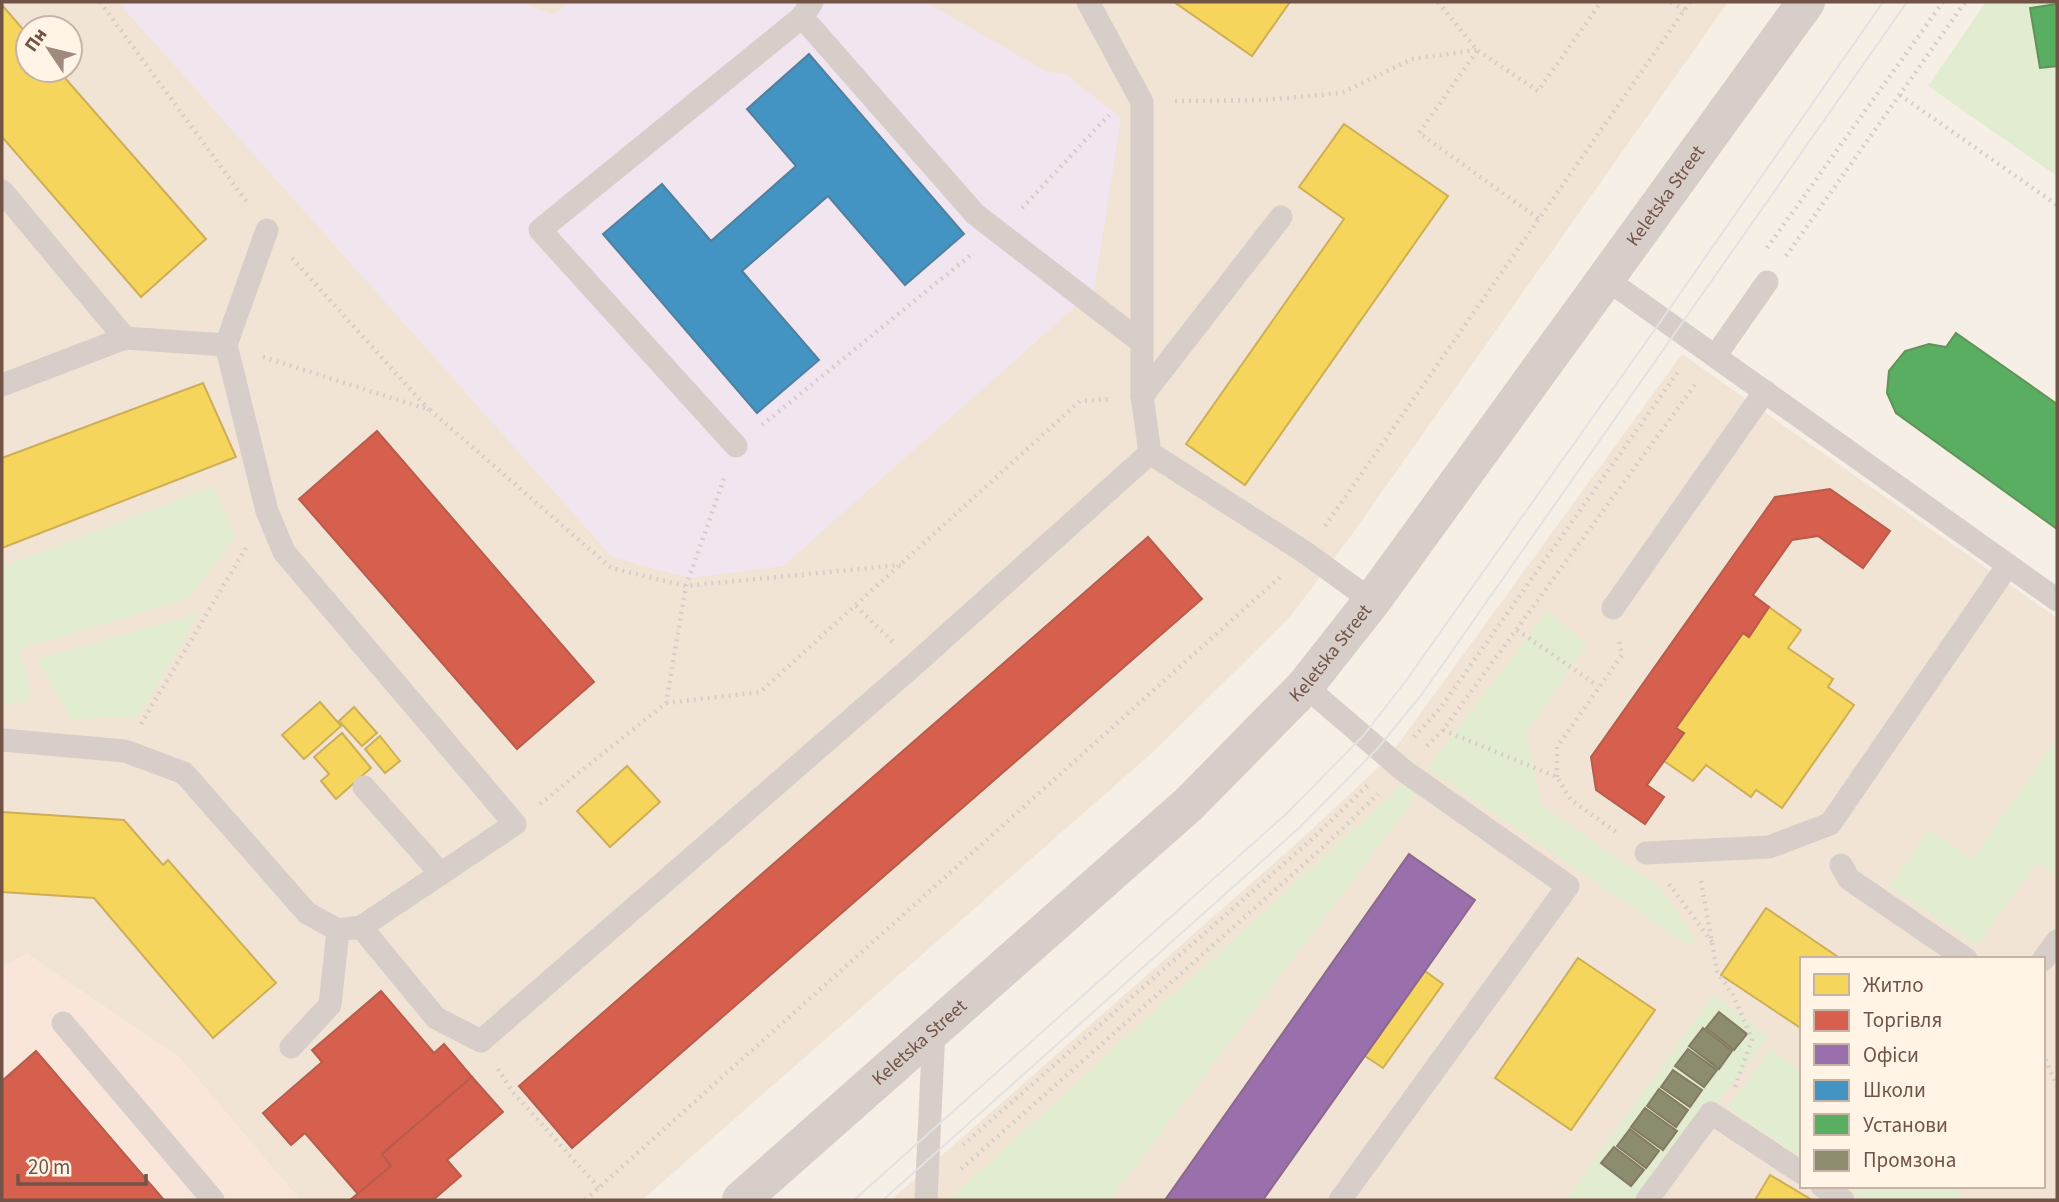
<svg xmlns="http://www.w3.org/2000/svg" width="2059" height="1202" font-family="'Source Sans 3',sans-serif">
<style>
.residential{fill:#f2e4d5;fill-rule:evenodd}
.commercial{fill:#fae5db}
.education{fill:#f1e5ef}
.green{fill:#e2ecd0}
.homes{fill:#f6d55c;stroke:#ceae56;stroke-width:2}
.shops{fill:#d6604d;stroke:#b85c4b;stroke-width:2}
.offices{fill:#9970ab;stroke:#8d688d;stroke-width:2}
.schools{fill:#4393c3;stroke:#51809e;stroke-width:2}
.public{fill:#5aae61;stroke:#619359;stroke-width:2}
.industry{fill:#8c8c6e;stroke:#847b62;stroke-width:2}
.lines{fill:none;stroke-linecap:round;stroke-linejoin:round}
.path{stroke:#d7cec9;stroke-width:4.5;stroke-dasharray:2 5;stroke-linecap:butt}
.lane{stroke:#d7cec9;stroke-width:23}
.secondary{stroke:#d7cec9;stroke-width:38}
.tram{stroke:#e3e1e2;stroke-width:2}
.labels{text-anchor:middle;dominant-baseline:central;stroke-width:7;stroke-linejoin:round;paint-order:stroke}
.street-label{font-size:19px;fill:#725447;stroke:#fff4e6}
</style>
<rect width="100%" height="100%" fill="#f6efe5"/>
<g class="residential">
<path d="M 2,2 L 1728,2 L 1350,537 L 1289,618 L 1152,753 L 642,1200 L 300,1200 L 179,1057 L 27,954 L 2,967 ZM 28,28 L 70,28 L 70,70 L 28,70 Z"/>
<path d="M 1682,354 L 2057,618 L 2057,1200 L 891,1200 L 1306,835 L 1388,758 ZM 1802,959 L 2043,959 L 2043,1186 L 1802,1186 Z"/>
</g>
<polygon class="commercial" points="27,954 179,1057 300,1200 2,1200 2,967"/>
<polygon class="education" points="118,2 522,2 554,15 569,2 926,2 1047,72 1064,73 1121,118 1094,290 783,566 689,578 612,557"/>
<g class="green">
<polygon points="1986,2 2057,2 2057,176 1928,86"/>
<polygon points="213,486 236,536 189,598 20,649 31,700 2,705 2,567"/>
<polygon points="1547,611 1587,644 1526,733 1541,804 1630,868 1657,884 1696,939 1689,946 1427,768"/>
<polygon points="200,613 138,717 71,719 37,659"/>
<polygon points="2057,738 2057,876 2037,862 1977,946 1889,886 1929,829 1972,859"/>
<polygon points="1404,783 1417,795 1110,1200 948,1200"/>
<polygon points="1714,994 1768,1037 1644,1200 1565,1200"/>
<polygon points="1770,1049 1802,1072 1802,1158 1727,1108"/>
<polygon points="1844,1186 1958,1186 1959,1187 1957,1200 1864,1200"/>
</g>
<g class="homes">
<polygon points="1174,2 1290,2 1252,56"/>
<polygon points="2,5 28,35 28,70 58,70 206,239 141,297 2,137"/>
<polygon points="1344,124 1448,196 1245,485 1186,444 1344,219 1299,187"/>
<polygon points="203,383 236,457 2,548 2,458"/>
<polygon points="1769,607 1801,630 1788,648 1833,679 1828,687 1854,705 1782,808 1756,790 1751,797 1706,765 1693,781 1664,761 1684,733 1676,728 1743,633 1749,637"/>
<polygon points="320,702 341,726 304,759 282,735"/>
<polygon points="354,707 377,733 362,746 339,721"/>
<polygon points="342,733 371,768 336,799 321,781 329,774 314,757"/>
<polygon points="380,736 400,761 385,773 365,749"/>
<polygon points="627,766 660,802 610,847 577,811"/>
<polygon points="2,812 124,820 163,865 168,860 276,983 213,1038 94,898 2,892"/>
<polygon points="1766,908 1841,959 1802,959 1802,1029 1721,975"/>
<polygon points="1578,958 1655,1010 1571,1130 1495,1078"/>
<polygon points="1425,971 1443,984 1383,1068 1365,1056"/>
<polygon points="1770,1175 1812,1200 1755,1200"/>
</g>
<g class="shops">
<polygon points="377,431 594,682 517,749 299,499"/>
<polygon points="1830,489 1890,531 1863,568 1818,536 1792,540 1753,595 1769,607 1749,637 1743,633 1676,728 1684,733 1647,785 1664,797 1645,824 1596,790 1591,757 1775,497"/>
<polygon points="1148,537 1202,599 572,1148 519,1086"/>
<polygon points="381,991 434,1053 444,1044 472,1077 382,1154 391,1166 358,1194 305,1133 291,1145 263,1113 322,1062 312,1050"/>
<polygon points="36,1051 164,1200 2,1200 2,1081"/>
<polygon points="472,1077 503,1112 447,1160 461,1176 433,1200 350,1200 391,1166 382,1154"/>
</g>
<polygon class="offices" points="1409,854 1475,900 1425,971 1263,1200 1165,1200"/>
<polygon class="schools" points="809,54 964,234 905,285 828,196 742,271 819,360 757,413 603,234 662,184 711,241 796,166 747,109"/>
<g class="public">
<polygon points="2057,4 2057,66 2040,68 2030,8"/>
<polygon points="1956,333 2057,404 2057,529 1896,413 1887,393 1889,371 1905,351 1929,344 1946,347"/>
</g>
<g class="industry">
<polygon points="1719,1012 1747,1034 1734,1050 1706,1028"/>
<polygon points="1703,1028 1732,1051 1719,1069 1689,1046"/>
<polygon points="1688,1049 1717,1070 1704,1087 1675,1066"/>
<polygon points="1673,1070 1702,1090 1690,1107 1661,1087"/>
<polygon points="1659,1089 1688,1110 1676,1127 1647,1106"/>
<polygon points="1645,1108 1677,1131 1663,1150 1631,1127"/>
<polygon points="1630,1129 1659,1151 1646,1168 1617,1146"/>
<polygon points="1614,1147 1644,1170 1631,1186 1601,1163"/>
</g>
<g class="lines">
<g class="path">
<polyline points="100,2 249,205"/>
<polyline points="1438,2 1477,50 1538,91 1601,2"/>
<polyline points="1671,2 1684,10"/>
<polyline points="1477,51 1419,133 1539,219"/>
<polyline points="1900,95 2057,205"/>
<polyline points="1175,101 1264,100 1342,93 1412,59 1477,50"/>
<polyline points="1022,208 1109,115"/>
<polyline points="1767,248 1943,2"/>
<polyline points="1786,256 1965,2"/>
<polyline points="292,258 429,410"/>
<polyline points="263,357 430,410 611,568 686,586 901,565"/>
<polyline points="762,425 972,254"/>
<polyline points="1325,526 1690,2"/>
<polyline points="856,606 893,642"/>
<polyline points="1517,630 1598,686"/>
<polyline points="666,703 760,692 1080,401 1109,399"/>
<polyline points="141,724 246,548"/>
<polyline points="1443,730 1557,777 1571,800 1619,834"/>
<polyline points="1414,737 1441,707 1680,369"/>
<polyline points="1427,746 1443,730 1697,382"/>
<polyline points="1557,777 1557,747 1622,655 1619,640"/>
<polyline points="540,804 666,703 686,586 725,476"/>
<polyline points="1701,881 1717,971 1733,995 1752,1039 1734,1090"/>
<polyline points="1669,884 1712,942"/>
<polyline points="2043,1053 2057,1087"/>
<polyline points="498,1069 512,1091 599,1188"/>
<polyline points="963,1145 1311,840 1370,783"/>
<polyline points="961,1169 1320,850 1378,794"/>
<polyline points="585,1200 1280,577"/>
</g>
<g class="lane">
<polyline points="1088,2 1142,102 1142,396 1150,453 1306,553 1372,601"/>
<polyline points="802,17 975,214 1141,342"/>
<polyline points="2,191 125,338"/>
<polyline points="1605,278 2057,600"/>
<polyline points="226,345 267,230"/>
<polyline points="1716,355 1767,282"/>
<polyline points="2,385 125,338 226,345 267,511 284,552 515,824 361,927"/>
<polyline points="1142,396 1281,217"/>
<polyline points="736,446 540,230 802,17 812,2"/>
<polyline points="1613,608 1765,391"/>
<polyline points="1305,686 1403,770 1568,886 1340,1200"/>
<polyline points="2,740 125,751 184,773 307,913 338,930 361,927 436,1018 481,1041 915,664 1150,453"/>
<polyline points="364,787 441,874"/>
<polyline points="1646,853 1769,847 1830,824 2008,565"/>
<polyline points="1841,865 1849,879 1966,959"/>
<polyline points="2043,960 2057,941"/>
<polyline points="63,1023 213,1200"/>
<polyline points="291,1047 330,1005 338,930"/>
<polyline points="1822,1186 1843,1200"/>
<polyline points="926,1200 934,1029"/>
<polyline points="1647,1200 1711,1113 1802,1173"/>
</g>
<path class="secondary" id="s1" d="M 741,1200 L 1189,804 L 1305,686 L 1372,601 L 1806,2"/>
<g class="tram">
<polyline points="854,1200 1286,814 1363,736 1405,682 1663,318 1883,2"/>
<polyline points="883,1200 1299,828 1378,748 1422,694 1907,2"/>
</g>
</g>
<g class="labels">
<g class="street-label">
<text stroke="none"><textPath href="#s1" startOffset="1372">Keletska Street</textPath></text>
<text stroke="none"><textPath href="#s1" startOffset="805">Keletska Street</textPath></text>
<text stroke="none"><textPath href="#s1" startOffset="238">Keletska Street</textPath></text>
</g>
</g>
<rect width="2059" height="1202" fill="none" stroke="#725447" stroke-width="7"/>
<rect x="1800" y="957" width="245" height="231" fill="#fff4e6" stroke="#c7b4a6" stroke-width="2"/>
<rect x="1814" y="974" width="35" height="21" fill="#f6d55c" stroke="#c7b4a6" stroke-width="2"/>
<text x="1863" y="992" font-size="21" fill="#725447">Житло</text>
<rect x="1814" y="1010" width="35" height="21" fill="#d6604d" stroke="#c7b4a6" stroke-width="2"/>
<text x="1863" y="1027" font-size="21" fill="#725447">Торгівля</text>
<rect x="1814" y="1044" width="35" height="21" fill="#9970ab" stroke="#c7b4a6" stroke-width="2"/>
<text x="1863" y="1062" font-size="21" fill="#725447">Офіси</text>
<rect x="1814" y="1080" width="35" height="21" fill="#4393c3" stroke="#c7b4a6" stroke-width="2"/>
<text x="1863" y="1097" font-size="21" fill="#725447">Школи</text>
<rect x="1814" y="1114" width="35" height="21" fill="#5aae61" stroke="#c7b4a6" stroke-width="2"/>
<text x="1863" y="1132" font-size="21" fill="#725447">Установи</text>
<rect x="1814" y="1150" width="35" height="21" fill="#8c8c6e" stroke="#c7b4a6" stroke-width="2"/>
<text x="1863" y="1167" font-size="21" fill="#725447">Промзона</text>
<g transform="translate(49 49) rotate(305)"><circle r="33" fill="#fff4e6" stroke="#c7b4a6" stroke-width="2"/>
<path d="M0-5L12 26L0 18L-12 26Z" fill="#a08a7e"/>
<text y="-10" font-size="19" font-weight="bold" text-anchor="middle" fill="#725447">Пн</text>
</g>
<path d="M18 1174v10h128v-10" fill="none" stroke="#725447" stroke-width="3.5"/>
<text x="28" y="1174" font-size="21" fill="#725447" stroke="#fff4e6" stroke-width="5" paint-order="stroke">20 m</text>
</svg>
